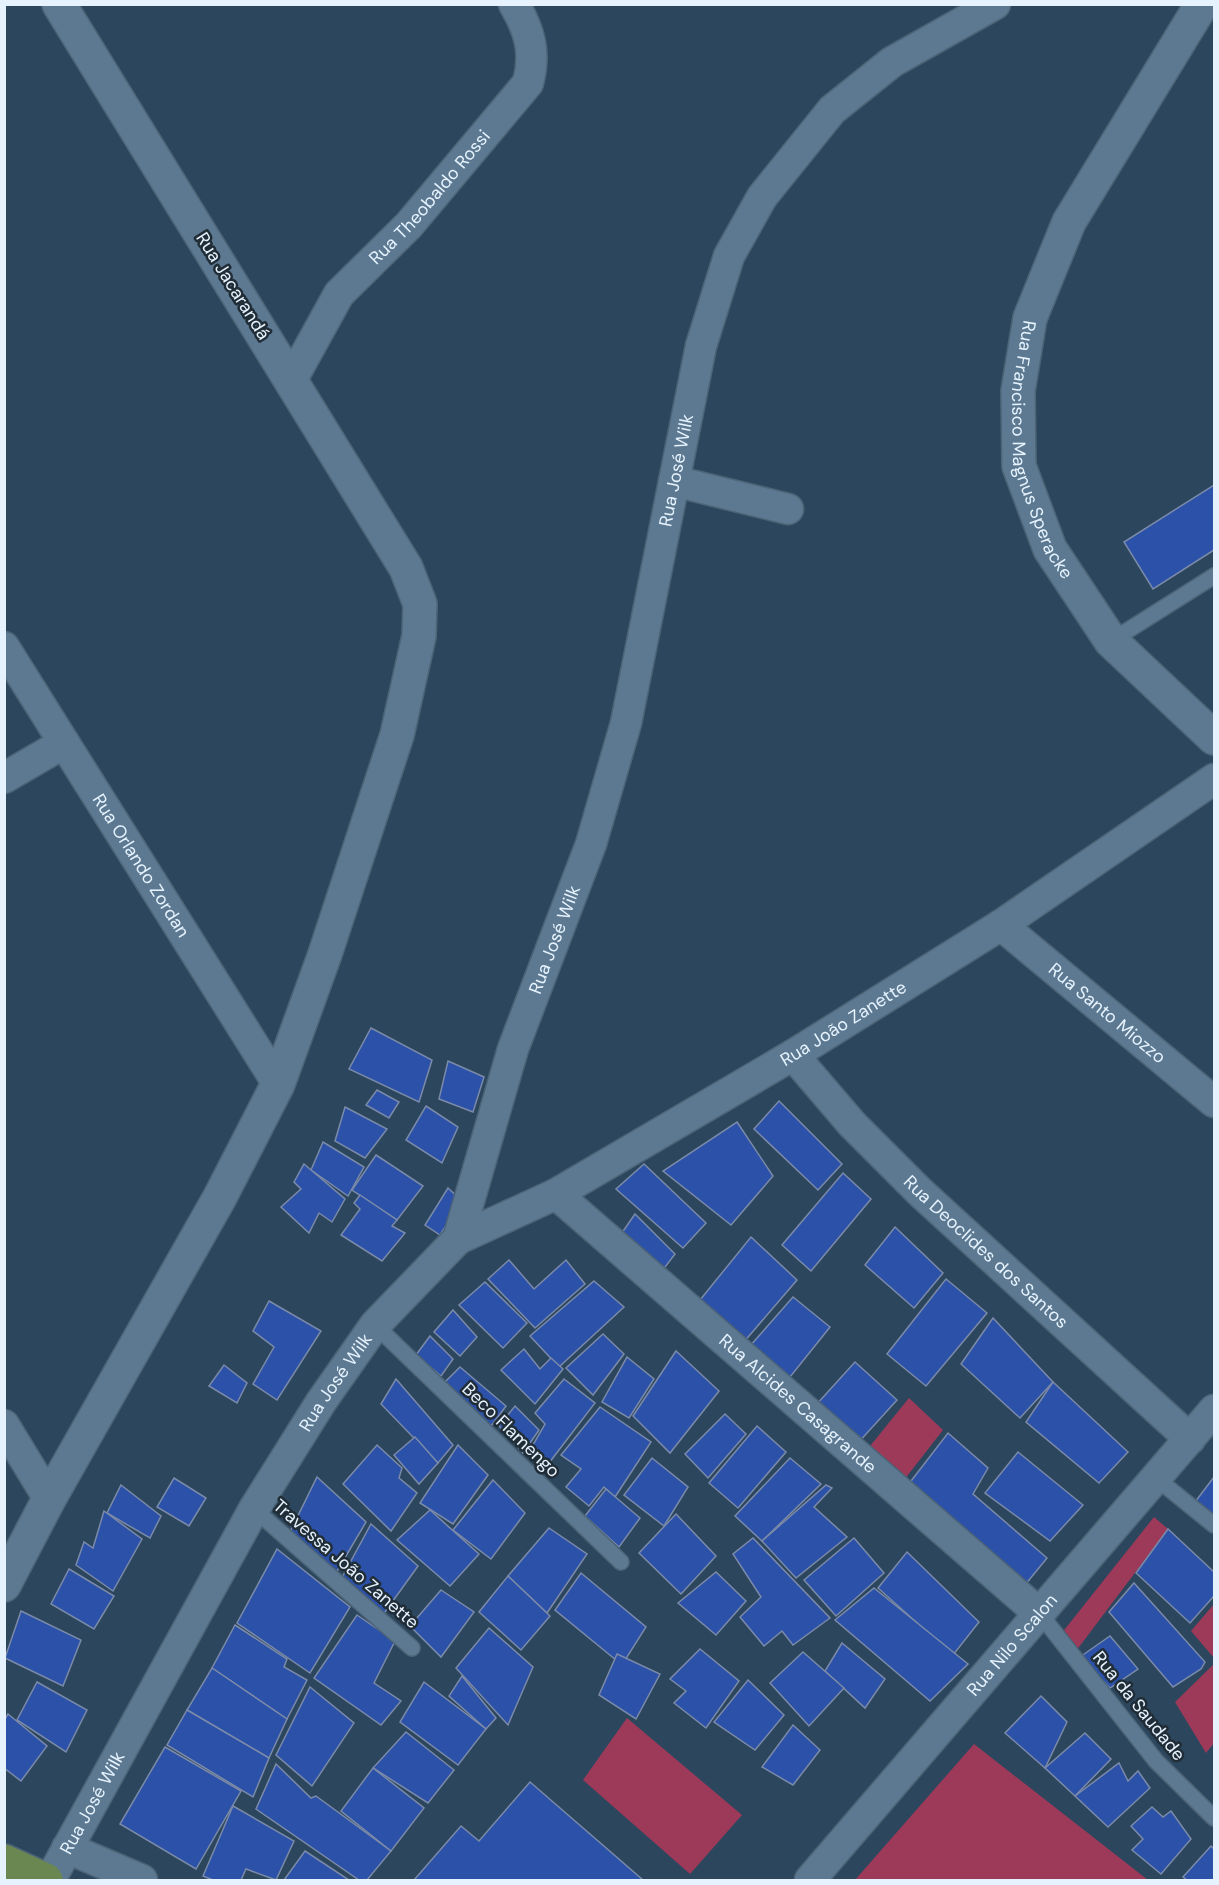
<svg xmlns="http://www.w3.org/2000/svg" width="1219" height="1885" font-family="'DM Sans',sans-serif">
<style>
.green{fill:#9d3959}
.building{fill:#2b51a8;stroke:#7b8aa9;stroke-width:1.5}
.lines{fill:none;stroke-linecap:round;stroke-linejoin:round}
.service-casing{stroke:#4d6477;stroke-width:18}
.minor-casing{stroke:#4d6477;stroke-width:33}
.tertiary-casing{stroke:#4d6477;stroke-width:36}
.primary-casing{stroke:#4d6477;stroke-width:36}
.service{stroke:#5c7991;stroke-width:15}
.minor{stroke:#5c7991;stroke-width:30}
.tertiary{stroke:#5c7991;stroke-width:33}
.primary{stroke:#6a8751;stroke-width:33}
.labels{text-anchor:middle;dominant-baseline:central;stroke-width:5;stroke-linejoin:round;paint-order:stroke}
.street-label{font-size:18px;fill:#e6f3fe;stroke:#202c36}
</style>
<rect width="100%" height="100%" fill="#2c475d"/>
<g class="green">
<polygon points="909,1398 943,1430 904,1480 866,1451"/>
<polygon points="1154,1517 1168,1529 1076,1651 1061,1634"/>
<polygon points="1214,1604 1214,1658 1191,1631"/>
<polygon points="1214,1664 1214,1743 1206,1753 1175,1702"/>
<polygon points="627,1718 742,1815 690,1874 583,1780"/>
<polygon points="974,1744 1148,1880 855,1880"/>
</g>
<g class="building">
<polygon points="1214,485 1214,550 1153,589 1124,542"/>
<polygon points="371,1028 432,1060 419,1102 349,1069"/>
<polygon points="448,1061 484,1077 473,1112 439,1099"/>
<polygon points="377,1090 399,1102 389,1118 366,1105"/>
<polygon points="779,1101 842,1164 818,1190 754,1129"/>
<polygon points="426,1106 458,1127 442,1163 406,1140"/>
<polygon points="345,1107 387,1129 365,1158 335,1141"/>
<polygon points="737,1122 773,1176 731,1225 663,1171"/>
<polygon points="323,1142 364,1167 348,1196 311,1170"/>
<polygon points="376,1155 423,1186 397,1220 352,1190"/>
<polygon points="304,1164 345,1199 332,1222 319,1213 309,1233 281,1207 301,1189 294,1182"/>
<polygon points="644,1164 706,1223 683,1248 616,1189"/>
<polygon points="843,1173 871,1199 811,1271 782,1245"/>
<polygon points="448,1188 462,1201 440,1235 425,1225"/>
<polygon points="360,1195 397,1220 392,1226 405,1233 382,1261 341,1235 360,1209 354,1203"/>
<polygon points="635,1214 675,1254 655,1280 617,1240"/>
<polygon points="895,1227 943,1273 914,1308 865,1265"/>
<polygon points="751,1237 797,1280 743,1343 696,1305"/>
<polygon points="509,1260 534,1289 566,1260 585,1284 535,1328 488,1279"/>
<polygon points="946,1279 987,1313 926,1386 887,1354"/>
<polygon points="594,1281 624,1307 559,1367 530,1336"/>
<polygon points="485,1282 527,1323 503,1348 459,1305"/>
<polygon points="793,1297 830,1327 790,1377 750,1346"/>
<polygon points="269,1301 321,1331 277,1400 253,1384 274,1347 253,1331"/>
<polygon points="453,1310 477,1337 460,1356 434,1332"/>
<polygon points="993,1318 1053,1382 1020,1418 961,1364"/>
<polygon points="603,1334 624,1354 593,1395 566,1368"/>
<polygon points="430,1336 453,1359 441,1376 416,1355"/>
<polygon points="524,1349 540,1369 551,1358 563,1369 535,1404 501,1370"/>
<polygon points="676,1351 719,1391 670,1453 633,1416"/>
<polygon points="627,1357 654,1379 629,1418 602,1402"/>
<polygon points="855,1362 897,1400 857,1444 816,1405"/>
<polygon points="224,1365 247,1383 237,1403 209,1386"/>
<polygon points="460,1367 506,1406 488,1430 442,1385"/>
<polygon points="396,1379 453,1445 438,1463 381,1404"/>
<polygon points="564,1379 595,1403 549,1463 533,1445 545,1424 535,1413"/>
<polygon points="1053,1382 1128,1452 1099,1483 1026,1422"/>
<polygon points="515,1406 539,1430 523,1453 499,1426"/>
<polygon points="600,1407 651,1442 615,1497 604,1487 589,1506 566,1487 581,1469 561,1455"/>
<polygon points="725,1414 746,1434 708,1478 685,1454"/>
<polygon points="757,1426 786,1452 738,1508 709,1483"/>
<polygon points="948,1433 988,1468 973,1494 1047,1558 1025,1585 908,1485"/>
<polygon points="415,1437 438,1463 419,1484 394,1455"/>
<polygon points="377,1445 402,1468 399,1478 417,1493 391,1531 343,1484"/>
<polygon points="458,1445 488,1475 453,1524 420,1503"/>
<polygon points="1018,1452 1083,1505 1050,1541 985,1493"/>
<polygon points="652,1458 688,1487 664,1526 624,1495"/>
<polygon points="790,1458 821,1484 762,1541 735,1516"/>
<polygon points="317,1477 366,1522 333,1578 287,1538"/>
<polygon points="1214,1477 1214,1520 1195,1502"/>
<polygon points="174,1478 206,1498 189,1526 157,1507"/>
<polygon points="493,1480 525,1513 491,1559 453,1530"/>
<polygon points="121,1485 161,1516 150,1538 107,1513"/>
<polygon points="826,1485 832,1488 814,1507 847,1537 796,1578 762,1541"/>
<polygon points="606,1489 640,1518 619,1547 585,1516"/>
<polygon points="430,1510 479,1554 450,1586 397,1540"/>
<polygon points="104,1511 142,1539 113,1591 76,1565 84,1542 93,1548"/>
<polygon points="676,1514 716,1556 681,1594 639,1553"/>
<polygon points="371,1524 418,1566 380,1619 339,1583"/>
<polygon points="549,1528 587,1554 547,1613 508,1576"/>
<polygon points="1168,1529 1214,1572 1214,1596 1190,1623 1136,1573"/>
<polygon points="753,1538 830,1618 793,1645 782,1631 764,1646 740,1617 761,1597 733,1554"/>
<polygon points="854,1538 884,1573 836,1616 804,1580"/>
<polygon points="277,1549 350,1607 310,1673 237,1623"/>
<polygon points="907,1552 979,1622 953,1655 878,1588"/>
<polygon points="69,1569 114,1596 94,1629 51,1604"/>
<polygon points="716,1572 746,1601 716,1635 678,1603"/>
<polygon points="581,1573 646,1627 622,1665 555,1610"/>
<polygon points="508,1576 550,1616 521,1650 479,1612"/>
<polygon points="1134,1583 1205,1662 1201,1669 1173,1687 1109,1612"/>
<polygon points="874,1588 968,1664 930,1701 835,1620"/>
<polygon points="441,1590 474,1612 441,1657 410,1626"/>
<polygon points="21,1611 81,1640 63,1686 5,1658"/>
<polygon points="357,1615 395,1641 374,1683 401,1701 381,1725 314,1678"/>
<polygon points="235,1625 287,1659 284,1667 307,1680 287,1719 212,1668"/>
<polygon points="489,1628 533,1667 508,1725 456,1668"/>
<polygon points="1110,1636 1138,1669 1110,1688 1080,1657"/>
<polygon points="842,1643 885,1679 865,1708 825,1671"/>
<polygon points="700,1649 739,1681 706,1728 674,1703 686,1691 670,1679"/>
<polygon points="803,1652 844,1688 809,1726 770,1683"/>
<polygon points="617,1654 660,1674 636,1719 599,1695"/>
<polygon points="212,1668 287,1719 269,1758 187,1710"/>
<polygon points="462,1676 496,1718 486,1729 449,1696"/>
<polygon points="748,1680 784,1715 755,1750 714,1722"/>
<polygon points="37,1682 87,1710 66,1752 17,1720"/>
<polygon points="424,1682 486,1729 458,1765 400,1722"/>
<polygon points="310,1687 354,1723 312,1786 276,1755"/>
<polygon points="1041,1696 1067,1722 1045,1768 1005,1733"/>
<polygon points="187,1710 269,1758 253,1797 167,1745"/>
<polygon points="8,1714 47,1746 21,1781 4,1768 4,1721"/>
<polygon points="793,1725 820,1750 793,1785 762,1767"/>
<polygon points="406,1732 454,1770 428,1803 373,1768"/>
<polygon points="1085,1733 1111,1759 1075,1796 1045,1768"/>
<polygon points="165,1747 241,1791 196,1869 120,1824"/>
<polygon points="1119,1763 1128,1781 1138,1771 1150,1788 1108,1827 1075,1796"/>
<polygon points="276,1764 311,1798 316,1796 391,1851 367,1880 359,1880 256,1809"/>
<polygon points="373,1768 424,1808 391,1851 341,1811"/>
<polygon points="530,1782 643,1880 414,1880 461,1826 479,1841"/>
<polygon points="233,1806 294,1841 276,1880 246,1869 241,1880 213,1880 203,1876"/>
<polygon points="1152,1807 1163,1817 1171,1811 1191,1839 1161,1874 1132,1850 1143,1839 1131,1826"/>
<polygon points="1211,1846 1214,1849 1214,1880 1187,1880 1183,1877"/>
<polygon points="305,1851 349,1880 284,1880"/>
</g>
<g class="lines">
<g class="service-casing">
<g id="service">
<polyline points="1111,641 1214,576"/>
<polyline points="375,1325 621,1562"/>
<polyline points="1156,1478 1214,1525"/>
<polyline points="254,1509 412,1648"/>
<polyline points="1040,1614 1156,1761 1214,1818"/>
</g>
</g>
<g class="minor-casing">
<g id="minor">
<path id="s1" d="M 291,381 L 339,294 L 409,225 L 528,83 C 536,53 530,31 514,4"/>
<polyline points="674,481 788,509"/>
<path id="s2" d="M 4,647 L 278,1084"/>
<polyline points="4,778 64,743"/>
<path id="s3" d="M 1001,925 L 1214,1102"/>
<path id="s4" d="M 793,1055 L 852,1124 L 920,1192 L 1190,1439"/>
<path id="s5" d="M 556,1194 L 1040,1614"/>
<path id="s6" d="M 458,1239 L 556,1194 L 793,1055 L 1001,925 L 1214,779"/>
<polyline points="4,1425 49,1499"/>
<polyline points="67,1848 142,1880"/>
<path id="s7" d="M 50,1880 L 254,1509 L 321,1402 L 375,1325 L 458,1239 L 513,1049 L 591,844 L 626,723 L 701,346 L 729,256 L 762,197 L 832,110 L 892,62 L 995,4"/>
<path id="s8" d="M 810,1880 L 1214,1410"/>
</g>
</g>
<g class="tertiary-casing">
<g id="tertiary">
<path id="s9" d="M 1202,4 L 1069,222 L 1030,318 L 1018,391 L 1019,466 L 1050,549 L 1111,641 L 1214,738"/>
<polyline points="4,1585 49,1499 220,1197 278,1084 325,954 397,735 419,636 420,604 406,568 59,4"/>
</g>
</g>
<g class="primary-casing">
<polyline id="primary" points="4,1861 46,1880"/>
</g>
<use href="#service" class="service"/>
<use href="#minor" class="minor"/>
<use href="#tertiary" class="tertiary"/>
<use href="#primary" class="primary"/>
</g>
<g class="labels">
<g class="street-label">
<text stroke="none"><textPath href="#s1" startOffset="232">Rua Theobaldo Rossi</textPath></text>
<text transform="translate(233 286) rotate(58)">Rua Jacarandá</text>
<text stroke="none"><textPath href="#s9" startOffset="496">Rua Francisco Magnus Speracke</textPath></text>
<text stroke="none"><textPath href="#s7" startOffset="1564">Rua José Wilk</textPath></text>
<text stroke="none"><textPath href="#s2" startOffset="258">Rua Orlando Zordan</textPath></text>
<text stroke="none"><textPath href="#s7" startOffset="1078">Rua José Wilk</textPath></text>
<text stroke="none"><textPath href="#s3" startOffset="138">Rua Santo Miozzo</textPath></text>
<text stroke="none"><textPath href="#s6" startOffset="442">Rua João Zanette</textPath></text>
<text stroke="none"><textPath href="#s4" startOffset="276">Rua Deoclides dos Santos</textPath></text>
<text stroke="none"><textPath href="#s7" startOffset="574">Rua José Wilk</textPath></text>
<text stroke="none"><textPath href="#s5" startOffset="320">Rua Alcides Casagrande</textPath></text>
<text transform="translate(511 1430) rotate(44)">Beco Flamengo</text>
<text transform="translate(346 1564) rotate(41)">Travessa João Zanette</text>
<text stroke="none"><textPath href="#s8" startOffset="310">Rua Nilo Scalon</textPath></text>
<text transform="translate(1139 1706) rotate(51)">Rua da Saudade</text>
<text stroke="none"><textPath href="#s7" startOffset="88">Rua José Wilk</textPath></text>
</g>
</g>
<rect width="1219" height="1885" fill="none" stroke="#e6f3fe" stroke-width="12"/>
</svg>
